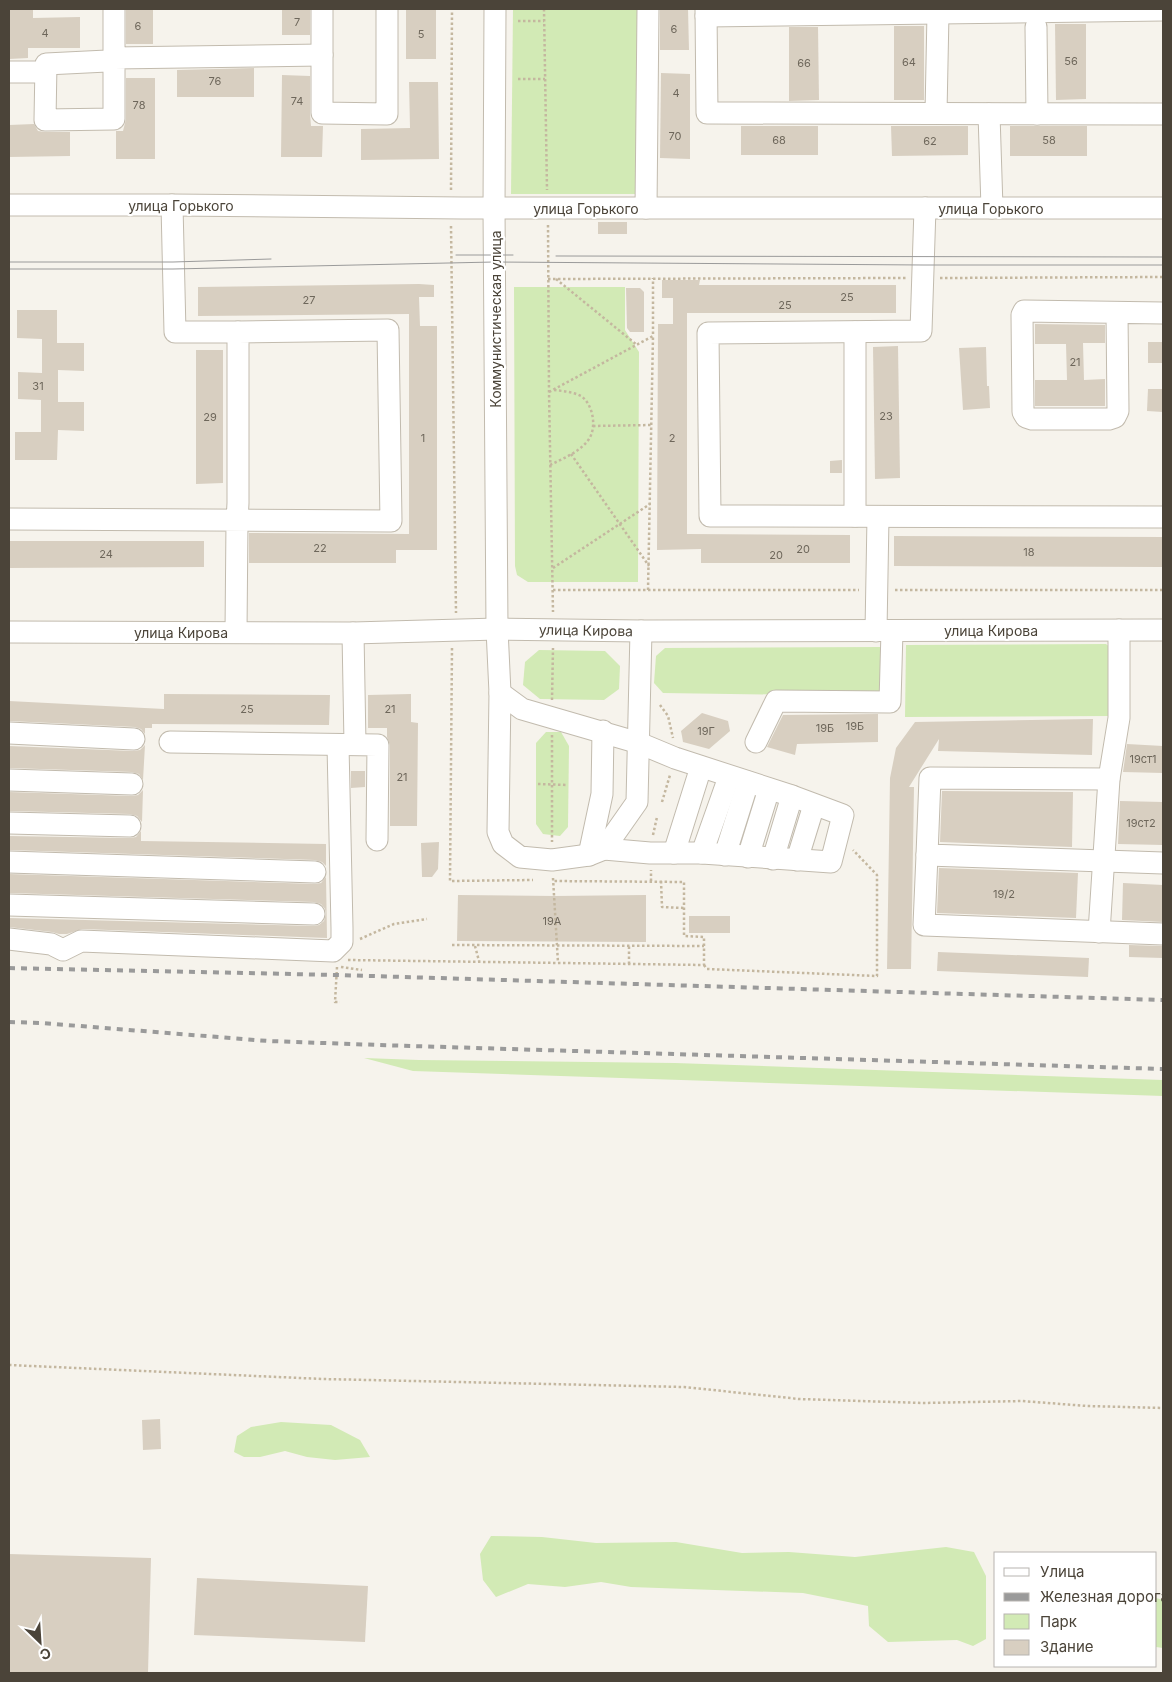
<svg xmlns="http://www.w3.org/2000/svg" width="1172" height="1682" font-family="Inter,sans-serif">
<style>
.green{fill:#d2eab5}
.building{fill:#d8cfc1}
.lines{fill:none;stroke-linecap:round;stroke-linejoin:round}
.minor-casing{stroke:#c2bbae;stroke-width:23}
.path{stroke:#c4b79f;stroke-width:2.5;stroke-dasharray:2.5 2.5;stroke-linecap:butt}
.minor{stroke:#fff;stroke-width:21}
.tram{stroke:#9a9a9a;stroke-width:1}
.rail{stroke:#9a9a9a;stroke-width:4;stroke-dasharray:6 6;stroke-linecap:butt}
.labels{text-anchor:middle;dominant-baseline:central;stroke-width:4.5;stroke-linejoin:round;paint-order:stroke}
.number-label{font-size:11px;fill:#6e675b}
.street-label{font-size:14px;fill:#4b4439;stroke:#fff}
</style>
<rect width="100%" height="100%" fill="#f6f3ec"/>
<g class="green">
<polygon points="513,9 640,9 640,194 511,194"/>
<polygon points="514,287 625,287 625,330 639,352 638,582 528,582 517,575 515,566"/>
<polygon points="1106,644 1112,649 1111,716 905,717 906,645"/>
<polygon points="880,647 880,696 663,693 654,683 656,656 665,648"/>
<polygon points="539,650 605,651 620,666 619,689 604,700 540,699 523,685 525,662"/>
<polygon points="546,732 561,732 569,746 568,827 560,836 543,834 536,824 536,743"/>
<polygon points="364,1058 419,1060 675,1063 1163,1080 1163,1096 413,1071"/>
<polygon points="281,1422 331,1425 360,1440 370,1457 335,1460 307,1457 285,1451 260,1457 244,1457 234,1452 237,1436 251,1427"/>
<polygon points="491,1536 542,1537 596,1543 676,1542 742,1553 789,1552 855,1557 946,1547 974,1552 986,1576 986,1639 973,1646 957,1640 888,1642 869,1626 868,1606 803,1593 631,1587 601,1582 565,1587 528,1584 496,1597 483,1580 480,1554"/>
<polygon points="1156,1598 1163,1600 1163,1648 1156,1647"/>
</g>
<g class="building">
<polygon points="9,9 33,9 33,18 80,17 80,48 28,48 28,58 9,59"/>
<rect x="126" y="9" width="27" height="35"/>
<rect x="282" y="9" width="28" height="26"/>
<rect x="406" y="9" width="30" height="50"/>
<polygon points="660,9 688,9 689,50 660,50"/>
<polygon points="1055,24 1086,24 1086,99 1056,100"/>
<rect x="894" y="26" width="30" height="74"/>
<polygon points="789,27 818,27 819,100 789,101"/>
<polygon points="254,68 254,97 177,97 177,70"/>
<polygon points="661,73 690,74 690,159 660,158"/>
<polygon points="282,75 310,76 310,113 311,126 323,126 322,157 281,157"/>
<polygon points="126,78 155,78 155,159 116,159 116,131 123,131 126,119"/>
<polygon points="409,82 438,82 439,159 361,160 361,129 410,128"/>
<polygon points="34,124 38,131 45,132 70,132 70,156 9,157 9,125"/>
<rect x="741" y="126" width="77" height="29"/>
<polygon points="891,126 968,126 968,155 892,156"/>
<rect x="1010" y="126" width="77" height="30"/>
<rect x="598" y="222" width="29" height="12"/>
<polygon points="662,280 700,280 699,285 896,285 896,313 687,313 687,534 850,535 850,563 701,563 701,549 657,550 658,324 673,324 673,298 662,298"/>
<polygon points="419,284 434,285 434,297 419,297 420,326 437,326 437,550 396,550 396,563 249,563 249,533 409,534 409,314 198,316 198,287"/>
<polygon points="626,288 640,288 644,292 644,332 630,332 627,328"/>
<polygon points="17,310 57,310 57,343 84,343 84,371 58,370 58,402 84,402 84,431 58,430 57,460 15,460 15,432 41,432 41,400 18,399 18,372 42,373 42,339 17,338"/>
<polygon points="1035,324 1105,325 1105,343 1083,343 1084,380 1105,379 1105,406 1035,406 1035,380 1067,380 1066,344 1035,344"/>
<rect x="1148" y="342" width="15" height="21"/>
<polygon points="898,346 900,478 875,479 873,347"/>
<polygon points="986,347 987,386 989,386 990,408 963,410 959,348"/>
<polygon points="196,350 223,350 223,483 196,484"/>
<polygon points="1148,389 1163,389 1163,412 1147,411"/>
<polygon points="842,460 842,473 830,473 830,461"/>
<polygon points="894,536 1163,537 1163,567 894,566"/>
<polygon points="9,541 204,541 204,567 9,568"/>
<polygon points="164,694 330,695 329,725 152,724 152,728 145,728 145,734 141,729 135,727 9,721 9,701 164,709"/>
<polygon points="411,694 411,722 418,723 417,826 390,826 390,745 387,737 387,728 368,728 368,695"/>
<polygon points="702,713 728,721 730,731 709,749 683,742 682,736 681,731"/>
<polygon points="878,714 878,742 797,744 795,755 767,747 783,715"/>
<polygon points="1093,719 1092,755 938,751 939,739 909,787 914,787 911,969 887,969 890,778 896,748 915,722"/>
<polygon points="1127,744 1163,746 1163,773 1123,772"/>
<polygon points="145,745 143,780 139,774 132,772 9,768 9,746 133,751 140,750"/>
<polygon points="351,771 365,771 365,787 351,788"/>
<polygon points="143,790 142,822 137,816 130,814 9,811 9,792 132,796 138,795"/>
<polygon points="942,791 1073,792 1072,847 940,842"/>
<polygon points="1120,801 1163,802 1163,845 1118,844"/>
<polygon points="141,831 141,841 326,844 326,866 322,862 315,860 9,850 9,836 130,838 136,837"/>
<polygon points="439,842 438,869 432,877 422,877 421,843"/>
<polygon points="939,868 1078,873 1076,918 937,913"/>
<polygon points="9,874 315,884 321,883 326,877 327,938 82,929 67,934 59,934 52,932 9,927 9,918 314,926 319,925 324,921 326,914 325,909 321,904 314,902 9,893"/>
<polygon points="1123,883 1163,885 1163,922 1122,920"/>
<polygon points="458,895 555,896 646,895 646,942 457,941"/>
<rect x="689" y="916" width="41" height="17"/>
<polygon points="1129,945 1163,946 1163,958 1129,957"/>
<polygon points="938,952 1089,958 1088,977 937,971"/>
<polygon points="160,1419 161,1449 143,1450 142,1420"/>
<polygon points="9,1554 151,1558 148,1673 9,1673"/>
<polygon points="197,1578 368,1586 365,1642 194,1635"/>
</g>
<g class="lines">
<g class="minor-casing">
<g id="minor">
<polyline points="114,9 114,119 45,120 46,64 107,61 114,58 322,55"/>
<polyline points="322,9 322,113 387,114 387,9"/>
<polyline points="495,9 494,208 497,629 500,693 498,832 503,844 520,857 552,860 589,855 604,849 637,802 641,631"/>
<polyline points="706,9 707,113 1163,114"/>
<polyline points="706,16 1163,10"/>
<polyline points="1036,27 1037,114"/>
<polyline points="9,72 46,72"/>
<polyline points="936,113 938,13"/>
<polyline points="989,114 992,208"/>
<polyline points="9,205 172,205 462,208 1163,208"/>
<polyline points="172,205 175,332 238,332"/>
<polyline points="646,208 648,9"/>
<polyline points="925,208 921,331 708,333 710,516 1163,517"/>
<polyline points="1117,313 1118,411 1115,417 1109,419 1032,419 1026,417 1023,412 1022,315 1024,311 1163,313"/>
<polyline points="855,332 855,516"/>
<polyline points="9,519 391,521 388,330 238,332 238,503 237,521 236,632"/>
<polyline points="876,631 878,517"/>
<polyline points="9,632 353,633 497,629 641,631 1163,630"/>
<polyline points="353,633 355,744"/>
<polyline points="500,693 522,709 639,743 675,758 792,796 843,815 831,862 702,853 650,853 604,849"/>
<polyline points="9,733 134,739"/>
<polyline points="170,742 378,745 377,840"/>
<polyline points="756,742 776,701 890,702 892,631"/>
<polyline points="1109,779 930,778 927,855 1163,863"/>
<polyline points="9,780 132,784"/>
<polyline points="9,823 130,826"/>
<polyline points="674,853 701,767"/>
<polyline points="702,853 729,777"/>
<polyline points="589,855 602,794 603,731"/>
<polyline points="725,855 748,782"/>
<polyline points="927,855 924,925 1163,934"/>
<polyline points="748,857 769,789"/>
<polyline points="773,859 792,796"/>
<polyline points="797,860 814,805"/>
<polyline points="9,862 315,872"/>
<polyline points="9,905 314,914"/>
<polyline points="1099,932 1109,779 1119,718 1119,630"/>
<polyline points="9,939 51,944 63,950 81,941 333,951 342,942 342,928 338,745"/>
</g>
</g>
<g class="path">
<polyline points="544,9 547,190"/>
<polyline points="518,21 544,21"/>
<polyline points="518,79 545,79"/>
<polyline points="451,190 452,9"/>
<polyline points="548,225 549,392 553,612"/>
<polyline points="451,226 456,613"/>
<polyline points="940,278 1163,277"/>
<polyline points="548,279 907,278"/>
<polyline points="556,279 637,345"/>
<polyline points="549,392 653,336 653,278"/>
<polyline points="593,426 651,425"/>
<polyline points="571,454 649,566"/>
<path d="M 550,465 C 564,458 580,452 589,439 C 597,427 593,404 581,396 C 573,392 563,391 554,390"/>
<polyline points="553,568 650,504"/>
<polyline points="553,590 648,590 653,336"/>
<polyline points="648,590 859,590"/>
<polyline points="895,590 1163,590"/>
<polyline points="452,648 450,881 533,880"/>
<polyline points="552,700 553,648"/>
<polyline points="660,705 668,716 673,738"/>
<polyline points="552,735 552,842"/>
<polyline points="538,784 567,785"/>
<polyline points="662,802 670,775"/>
<polyline points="653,835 657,817"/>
<polyline points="553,878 558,963"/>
<polyline points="651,881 651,870"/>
<polyline points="661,881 662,907 684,908"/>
<polyline points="360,939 394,924 427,919"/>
<polyline points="452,945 704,946"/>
<polyline points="475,946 479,961"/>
<polyline points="348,960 704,965 704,937 684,936 684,882 553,881"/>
<polyline points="629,964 629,946"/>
<polyline points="704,965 707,969 877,976 877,875 853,850"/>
<polyline points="337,967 335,1002 340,1002"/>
<polyline points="341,967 362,970"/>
<polyline points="9,1365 323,1379 684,1387 799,1399 923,1403 1022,1401 1087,1406 1163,1408"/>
</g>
<use href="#minor" class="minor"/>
<g class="tram">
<polyline points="456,255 513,255"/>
<polyline points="556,256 1163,257"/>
<polyline points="9,262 173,262 271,259"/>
<polyline points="9,269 173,269 494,262 923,265 1163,265"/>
</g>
<g class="rail">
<polyline points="9,968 338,975 1163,1000"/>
<polyline points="9,1022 42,1023 268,1041 379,1045 1163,1069"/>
</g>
</g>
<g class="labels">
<g class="number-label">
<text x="297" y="22">7</text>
<text x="138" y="26">6</text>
<text x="674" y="29">6</text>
<text x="45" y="33">4</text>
<text x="421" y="34">5</text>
<text x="1071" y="61">56</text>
<text x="909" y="62">64</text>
<text x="804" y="63">66</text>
<text x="215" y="81">76</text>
<text x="676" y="93">4</text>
<text x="297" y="101">74</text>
<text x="139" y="105">78</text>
<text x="675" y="136">70</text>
<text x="779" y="140">68</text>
<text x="1049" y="140">58</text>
<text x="930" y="141">62</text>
<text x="847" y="297">25</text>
<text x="309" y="300">27</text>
<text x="785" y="305">25</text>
<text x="1075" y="362">21</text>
<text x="38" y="386">31</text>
<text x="886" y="416">23</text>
<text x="210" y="417">29</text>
<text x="423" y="438">1</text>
<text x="672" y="438">2</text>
<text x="320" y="548">22</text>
<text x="803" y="549">20</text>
<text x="1029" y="552">18</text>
<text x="106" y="554">24</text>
<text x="776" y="555">20</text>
<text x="247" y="709">25</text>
<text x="390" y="709">21</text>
<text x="855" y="726">19Б</text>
<text x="825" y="728">19Б</text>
<text x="706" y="731">19Г</text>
<text x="1143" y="759">19ст1</text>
<text x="402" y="777">21</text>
<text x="1141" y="823">19ст2</text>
<text x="1004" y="894">19/2</text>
<text x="552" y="921">19А</text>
</g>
<g class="street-label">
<text x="181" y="205">улица Горького</text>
<text x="586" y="208">улица Горького</text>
<text x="991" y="208">улица Горького</text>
<text transform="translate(495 319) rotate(-90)">Коммунистическая улица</text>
<text transform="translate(586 630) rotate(1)">улица Кирова</text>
<text x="991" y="630">улица Кирова</text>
<text x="181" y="632">улица Кирова</text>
</g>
</g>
<rect width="1172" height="1682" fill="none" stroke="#4b4439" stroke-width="20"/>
<rect x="994" y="1552" width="162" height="115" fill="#ffffff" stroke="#b7b4b0"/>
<rect x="1004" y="1568" width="25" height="8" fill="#ffffff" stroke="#b7b4b0"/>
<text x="1040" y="1577" font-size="15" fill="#4b4439">Улица</text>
<rect x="1004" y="1593" width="25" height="8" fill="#9a9a9a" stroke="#b7b4b0"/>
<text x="1040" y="1602" font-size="15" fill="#4b4439">Железная дорога</text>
<rect x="1004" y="1614" width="25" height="15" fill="#d2eab5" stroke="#b7b4b0"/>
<text x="1040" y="1627" font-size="15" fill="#4b4439">Парк</text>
<rect x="1004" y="1640" width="25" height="15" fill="#d8cfc1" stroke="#b7b4b0"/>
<text x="1040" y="1652" font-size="15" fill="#4b4439">Здание</text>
<g transform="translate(40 1642) rotate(155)" stroke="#ffffff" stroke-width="4" paint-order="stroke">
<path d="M0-4L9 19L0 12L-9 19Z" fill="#4b4439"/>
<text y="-8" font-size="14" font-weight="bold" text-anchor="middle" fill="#4b4439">С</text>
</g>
</svg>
